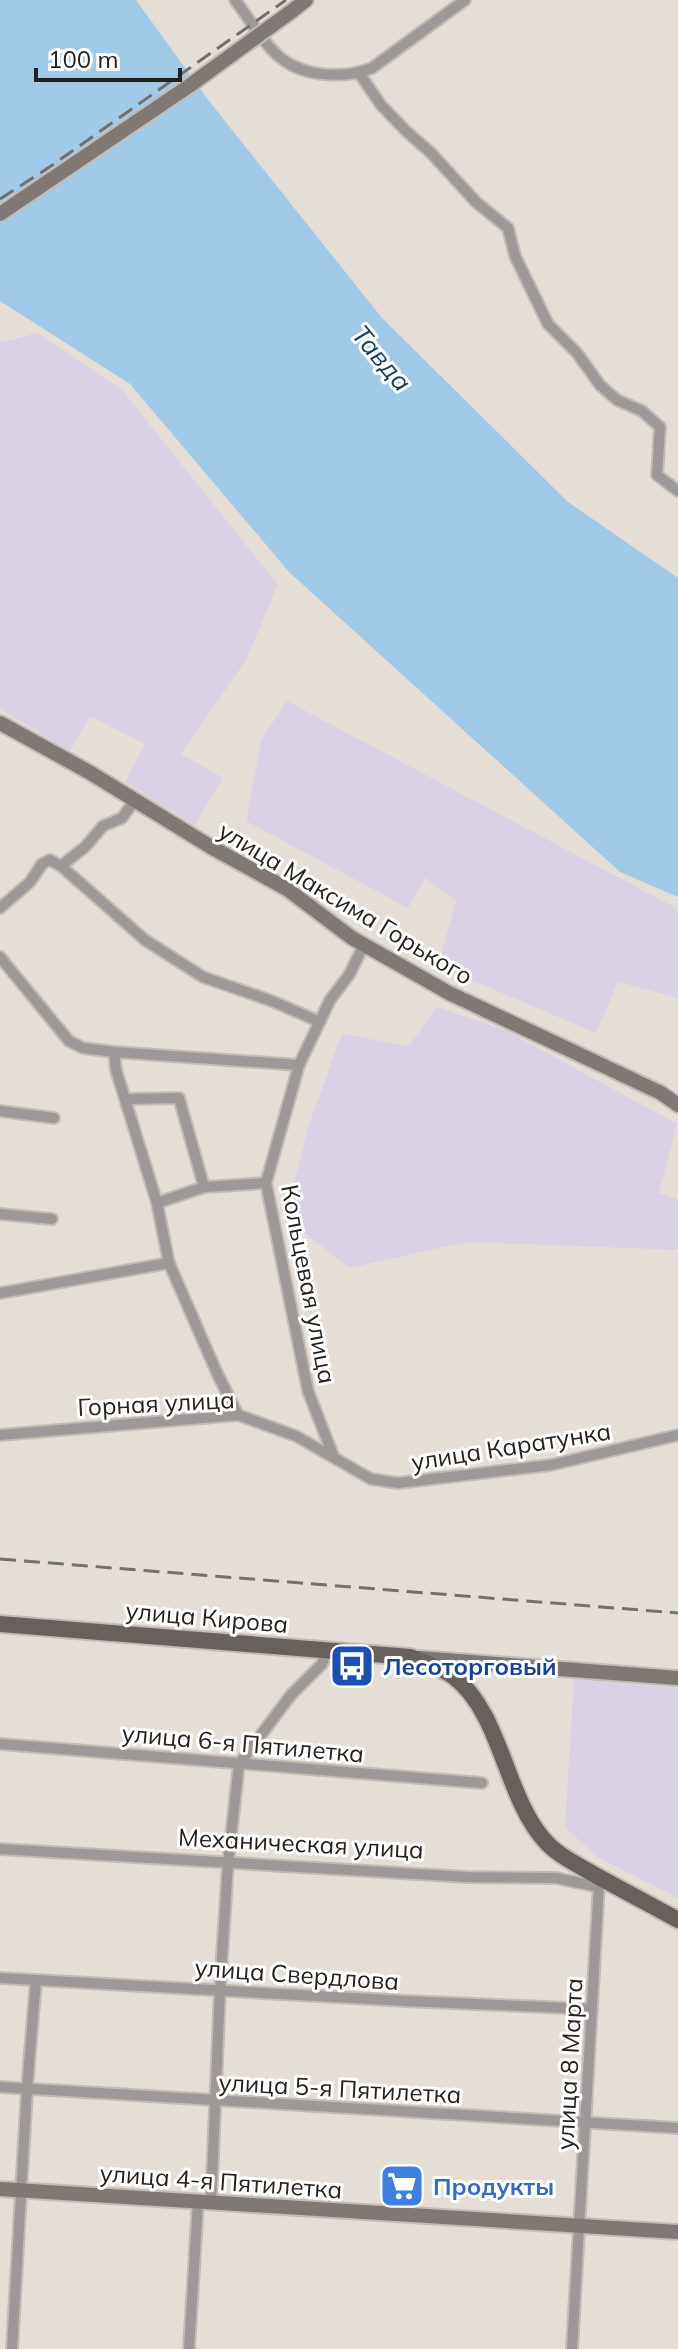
<svg xmlns="http://www.w3.org/2000/svg" width="678" height="2349" font-family="Mulish,sans-serif">
<style>
.industrial{fill:#dbd1e5}
.water{fill:#a1cae8}
.lines{fill:none;stroke-linecap:round;stroke-linejoin:round}
.street-casing{stroke:#c2bcb5;stroke-width:14}
.secondary-casing{stroke:#c2bcb5;stroke-width:18}
.primary-casing{stroke:#c2bcb5;stroke-width:20}
.street{stroke:#9e9998;stroke-width:10}
.secondary{stroke:#7f7875;stroke-width:14}
.primary{stroke:#68605d;stroke-width:16}
.rail{stroke:#74706a;stroke-width:3;stroke-dasharray:16 8;stroke-linecap:butt}
.secondary-bridge-casing{stroke:#c2bcb5;stroke-width:18;stroke-linecap:butt}
.secondary-bridge{stroke:#7f7875;stroke-width:14}
.labels{text-anchor:middle;dominant-baseline:central;stroke-width:6;stroke-linejoin:round;paint-order:stroke}
.street-label{font-size:24px;fill:#24211e;stroke:#fff}
.transit-label{font-size:24px;font-weight:bold;fill:#164399;stroke:#fff;text-anchor:start}
.shop-label{font-size:24px;font-weight:bold;fill:#366cbe;stroke:#fff;text-anchor:start}
.water-label{font-size:26px;font-style:italic;fill:#0f415e;stroke:#fff}
</style>
<rect width="100%" height="100%" fill="#e5ded6"/>
<g class="industrial">
<polygon points="37,333 122,390 278,585 246,660 181,754 223,778 195,825 125,782 145,744 90,716 70,751 0,709 0,343"/>
<polygon points="287,701 678,909 678,998 618,982 596,1033 438,966 456,901 425,878 408,908 246,821 261,740"/>
<polygon points="437,1007 505,1030 677,1124 659,1193 678,1200 678,1250 467,1242 349,1268 285,1218 309,1124 342,1034 409,1046"/>
<polygon points="574,1679 678,1688 678,1898 597,1857 565,1827"/>
</g>
<polygon class="water" points="0,0 136,0 209,101 382,318 568,502 678,578 678,897 620,872 289,572 130,384 0,301"/>
<g class="lines">
<g class="street-casing">
<g id="street">
<path d="M 235,0 C 248,17 265,46 282,59 C 305,77 345,79 372,68 L 465,0"/>
<polyline points="359,73 381,105 406,131 431,153 476,202 508,228 515,256 548,324 577,353 600,385 617,400 642,411 660,427 657,475 678,491"/>
<polyline points="61,866 145,940 203,977 272,1001 320,1022"/>
<polyline points="0,908 30,882 42,864 50,860 61,866 85,847 103,826 122,818 135,800"/>
<polyline points="0,957 69,1041 83,1048 114,1052 116,1070 157,1203 169,1263 217,1373 238,1415"/>
<polyline points="114,1052 299,1065"/>
<polyline points="126,1099 179,1098 204,1187"/>
<polyline points="0,1111 54,1118"/>
<polyline points="157,1203 204,1187 266,1183"/>
<polyline points="0,1214 52,1219"/>
<polyline points="0,1293 169,1263"/>
<polyline points="0,1435 238,1415 296,1436 371,1479 398,1483 551,1465 678,1435"/>
<polyline points="333,1455 308,1391 266,1183 299,1065 330,1000 349,975 364,945"/>
<polyline points="0,1744 482,1783"/>
<polyline points="0,1849 467,1877 556,1878 599,1887"/>
<polyline points="0,1978 406,2001 592,2009"/>
<polyline points="0,2087 678,2128"/>
<polyline points="211,2203 220,1989 228,1863 239,1764 291,1695 322,1664 327,1651"/>
<polyline points="12,2349 27,2089 36,1980"/>
<polyline points="189,2349 198,2202"/>
<polyline points="572,2349 599,1884"/>
</g>
</g>
<g class="secondary-casing">
<g id="secondary">
<polyline points="292,11 306,0"/>
<polyline points="0,723 89,772 211,847 287,889 352,938 449,993 661,1093 678,1105"/>
<polyline points="419,1658 678,1678"/>
<polyline points="0,2189 678,2232"/>
</g>
</g>
<g class="primary-casing">
<path id="primary" d="M 0,1624 L 410,1657 C 425,1663 441,1667 454,1677 C 502,1714 505,1798 546,1842 C 560,1857 580,1866 597,1876 C 624,1891 651,1905 678,1920"/>
</g>
<use href="#street" class="street"/>
<use href="#secondary" class="secondary"/>
<use href="#primary" class="primary"/>
<g class="rail">
<polyline points="0,199 51,166 286,0"/>
<polyline points="0,1559 678,1613"/>
</g>
<g class="secondary-bridge-casing">
<polyline id="secondary-bridge" points="0,214 189,86 292,11"/>
</g>
<use href="#secondary-bridge" class="secondary-bridge"/>
</g>
<defs>
<g id="bus-square" transform="scale(2.3)"><rect x="-9" y="-9" width="18" height="18" rx="4" fill="#1a4fb4" stroke="#fff"/><path d="M-5-6H5V4H4V6H2V4H-2V6H-4V4H-5ZM-3.5-4V0h7V-4ZM-3.5 1.2v1.5H-2V1.2ZM2 1.2v1.5H3.5V1.2Z" fill="#fff"/></g>
<g id="supermarket-square" transform="scale(2.3)"><rect x="-9" y="-9" width="18" height="18" rx="4" fill="#3f7fe0" stroke="#fff"/><path d="M-6-5.5h2.5l.6 2H6L4.5 2H-2.5L-4.4-4H-6ZM-1.5 3.2a1.3 1.3 0 1 0 .1 0ZM3 3.2a1.3 1.3 0 1 0 .1 0Z" fill="#fff"/></g>
</defs>
<g fill-rule="evenodd">
<use href="#bus-square" x="352" y="1666"/>
<use href="#supermarket-square" x="402" y="2186"/>
</g>
<g class="labels">
<g class="street-label">
<text transform="translate(346 903) rotate(31)">улица Максима Горького</text>
<text transform="translate(309 1284) rotate(79)">Кольцевая улица</text>
<text transform="translate(156 1403) rotate(-3)">Горная улица</text>
<text transform="translate(511 1446) rotate(-9)">улица Каратунка</text>
<text transform="translate(207 1617) rotate(5)">улица Кирова</text>
<text transform="translate(243 1743) rotate(5)">улица 6-я Пятилетка</text>
<text transform="translate(301 1843) rotate(3)">Механическая улица</text>
<text transform="translate(297 1974) rotate(4)">улица Свердлова</text>
<text transform="translate(569 2064) rotate(-87)">улица 8 Марта</text>
<text transform="translate(340 2088) rotate(3)">улица 5-я Пятилетка</text>
<text transform="translate(221 2181) rotate(4)">улица 4-я Пятилетка</text>
</g>
<g class="transit-label">
<text x="383" y="1666">Лесоторговый</text>
</g>
<g class="shop-label">
<text x="433" y="2186">Продукты</text>
</g>
<g class="water-label">
<text transform="translate(382 358) rotate(50)">Тавда</text>
</g>
</g>
<path d="M36 68v12h144v-12" fill="none" stroke="#24211e" stroke-width="4"/>
<text x="48" y="68" font-size="24" fill="#24211e" stroke="#ffffff" stroke-width="6" paint-order="stroke">100 m</text>
</svg>
